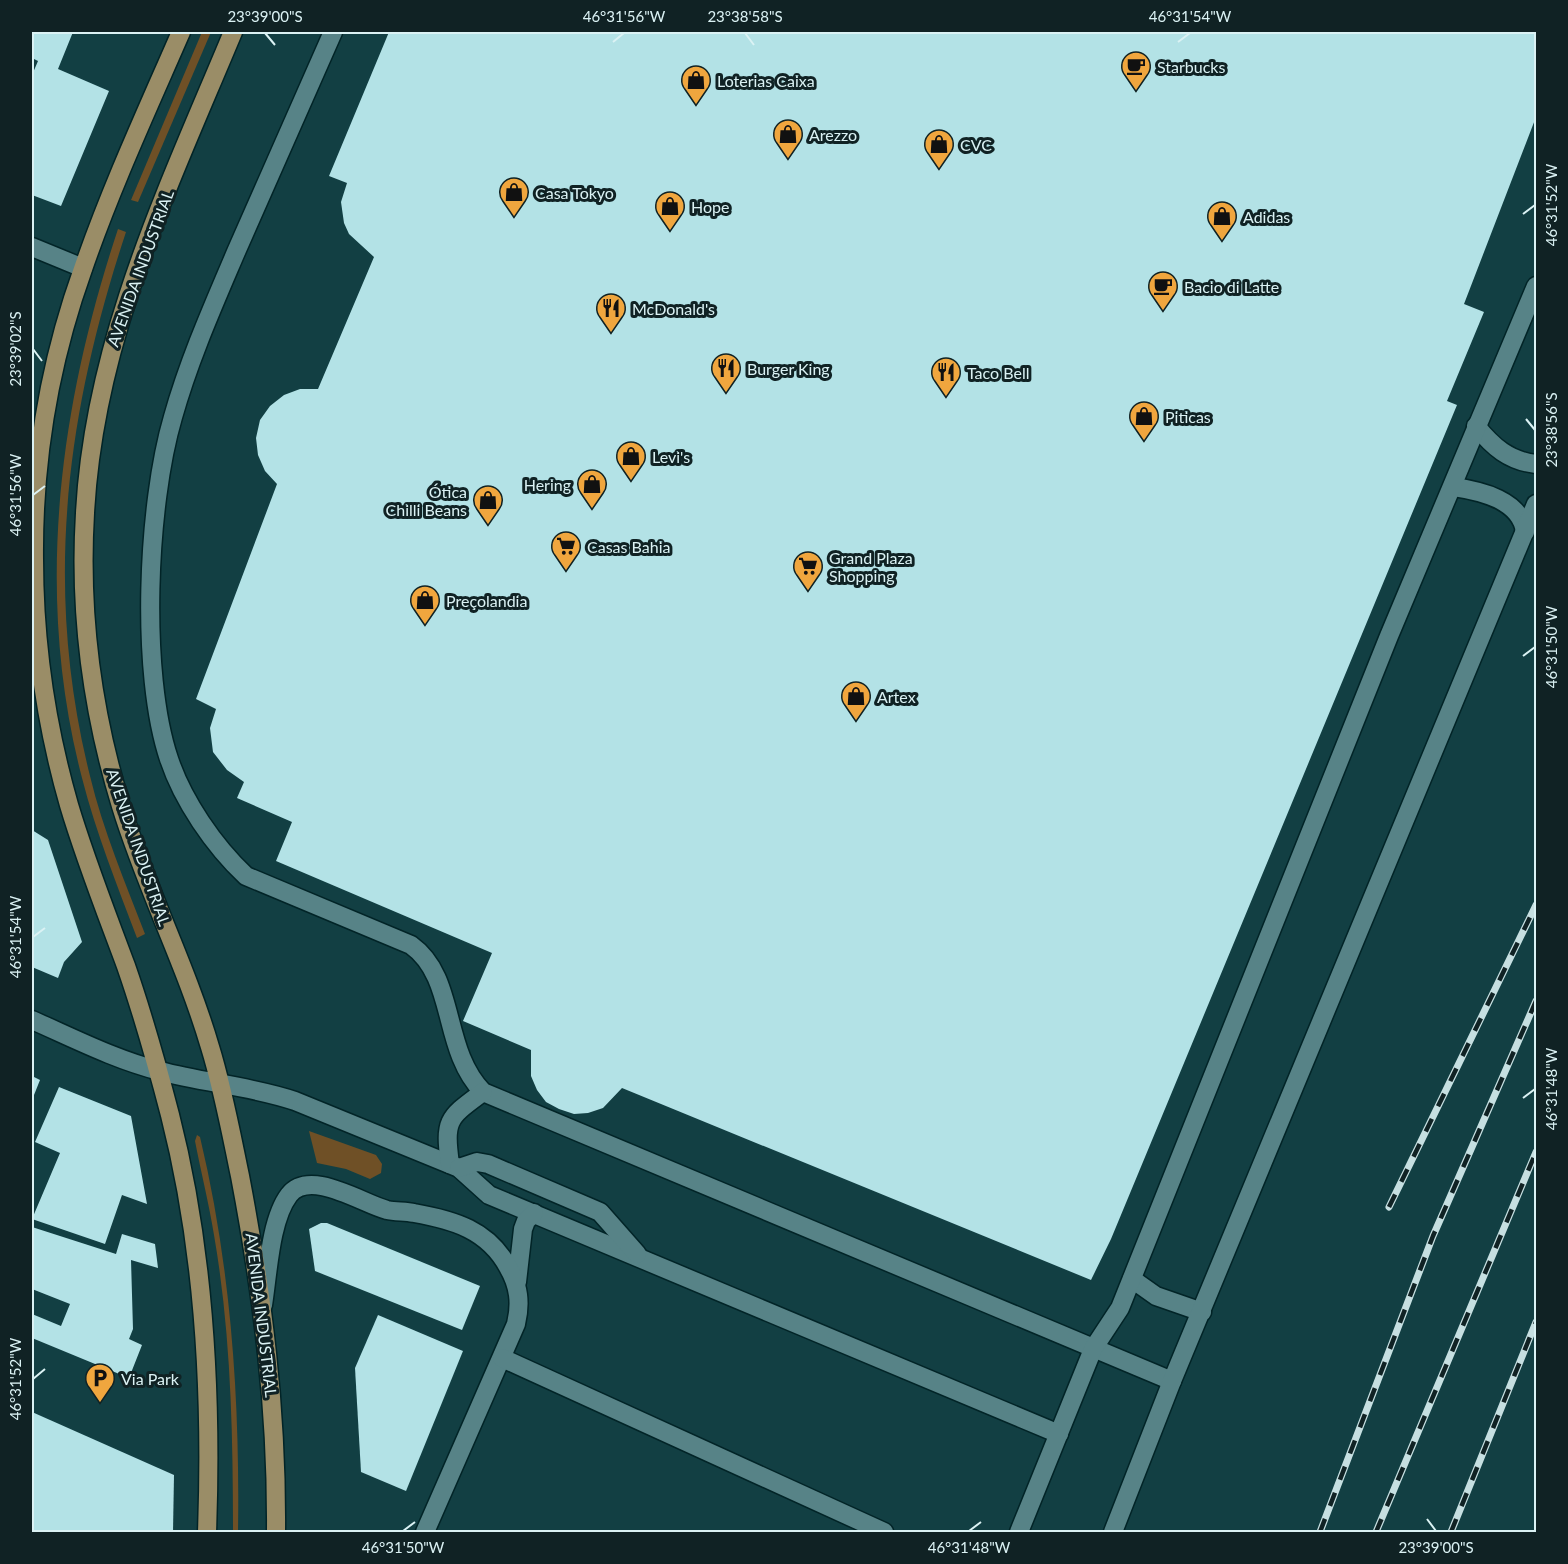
<svg xmlns="http://www.w3.org/2000/svg" width="1568" height="1564" font-family="Lato,sans-serif">
<style>
.green{fill:#6f5026}
.building{fill:#b3e2e6}
.lines{fill:none;stroke-linecap:round;stroke-linejoin:round}
.minor-casing{stroke:#022427;stroke-width:21}
.major-casing{stroke:#022427;stroke-width:21}
.minor{stroke:#578387;stroke-width:18}
.major{stroke:#9a8d67;stroke-width:18}
.rail-casing{stroke:#c6dfe1;stroke-width:7}
.rail{stroke:#102224;stroke-width:4.5;stroke-dasharray:14;stroke-linecap:butt}
.ticks{fill:none;stroke:#dbf2f4;stroke-width:2}
.labels{text-anchor:middle;dominant-baseline:central;stroke-width:6;stroke-linejoin:round;paint-order:stroke}
.poi-label{font-size:16px;fill:#dbf2f4;stroke:#102224;text-anchor:start}
.street-label{font-size:16px;fill:#dbf2f4;stroke:#102224}
.neatline{fill:none;stroke:#dbf2f4;stroke-width:2}
.ticks-label{font-size:15px;text-anchor:middle;fill:#dbf2f4}
</style>
<rect width="100%" height="100%" fill="#123f43"/>
<g class="green">
<polygon points="202,32 211,32 138,202 131,200"/>
<path d="M 118,229 L 126,232 C 66,413 43,588 90,776 C 103,830 125,882 145,934 L 137,938 C 117,885 96,833 82,778 C 34,594 59,407 118,229 Z"/>
<polygon points="309,1131 376,1155 382,1164 381,1173 370,1179 346,1169 317,1163"/>
<path d="M 197,1135 L 200,1137 C 231,1267 240,1399 238,1532 L 233,1532 C 233,1433 231,1333 214,1235 C 209,1204 201,1172 195,1141 Z"/>
</g>
<g class="building">
<polygon points="32,32 73,32 58,69 109,91 61,206 32,195 32,75 38,61 32,58"/>
<polygon points="389,32 1536,32 1536,117 1464,304 1484,312 1447,401 1457,405 1111,1239 1091,1280 622,1088 603,1108 588,1113 574,1114 559,1109 546,1102 537,1090 531,1076 531,1050 463,1021 492,953 276,861 292,822 237,798 244,782 227,770 213,752 210,728 216,709 196,699 277,484 265,471 258,455 256,438 260,420 270,406 284,395 300,389 318,389 374,257 349,234 344,223 341,202 347,183 329,176"/>
<polygon points="32,830 48,840 82,942 64,962 58,978 32,967"/>
<polygon points="32,1076 40,1080 32,1100"/>
<polygon points="59,1087 131,1116 147,1204 122,1195 105,1244 32,1219 60,1153 35,1142"/>
<polygon points="321,1223 327,1223 480,1286 462,1330 315,1271 309,1229"/>
<polygon points="32,1227 116,1254 122,1234 155,1244 158,1268 131,1260 133,1329 129,1339 142,1345 129,1378 32,1338 32,1314 61,1326 70,1304 32,1289"/>
<polygon points="378,1315 463,1351 406,1491 361,1472 355,1368"/>
<polygon points="32,1412 174,1475 173,1532 32,1532"/>
</g>
<g class="lines">
<g class="minor-casing">
<g id="minor">
<path d="M 333,32 C 301,105 268,178 236,252 C 213,306 189,360 173,417 C 147,505 140,673 169,759 C 183,801 214,846 246,876 L 411,945 C 457,978 441,1049 483,1092 L 1172,1381"/>
<polyline points="32,247 83,268"/>
<path d="M 1476,426 C 1493,447 1509,461 1536,464"/>
<path d="M 1454,487 C 1481,491 1521,500 1525,532"/>
<path d="M 32,1020 C 73,1038 116,1060 160,1071 C 204,1083 251,1086 295,1101 L 459,1168 L 489,1195 L 1059,1434"/>
<path d="M 450,1164 C 444,1119 448,1118 483,1092"/>
<polyline points="459,1168 477,1162 488,1164 600,1212 637,1254"/>
<polyline points="1132,1279 1156,1296 1202,1312"/>
<polyline points="517,1282 523,1229 526,1221 534,1213"/>
<path d="M 263,1305 C 268,1274 270,1220 289,1195 C 310,1168 363,1204 387,1210 C 396,1212 405,1211 414,1213 C 454,1220 488,1230 508,1267 C 519,1286 521,1303 516,1324 L 425,1532"/>
<polyline points="502,1358 884,1532"/>
<polyline points="1019,1532 1093,1349 1120,1308 1389,636 1536,286"/>
<polyline points="1113,1532 1172,1381 1536,504"/>
</g>
</g>
<g class="major-casing">
<g id="major">
<path d="M 181,32 C 147,110 111,188 83,269 C 50,361 33,461 34,559 C 34,642 46,725 69,805 C 85,859 106,912 126,966 C 143,1015 157,1065 170,1115 C 204,1248 212,1396 207,1532"/>
<path d="M 233,32 C 168,188 94,341 85,513 C 79,612 92,711 121,806 C 146,888 186,965 210,1047 C 223,1089 231,1133 240,1176 C 263,1297 277,1410 276,1532"/>
</g>
</g>
<use href="#minor" class="minor"/>
<use href="#major" class="major"/>
<g class="rail-casing">
<g id="rail">
<polyline points="1389,1207 1536,905"/>
<polyline points="1320,1532 1433,1236 1536,1001"/>
<polyline points="1376,1532 1536,1152"/>
<polyline points="1451,1532 1536,1322"/>
</g>
</g>
<use href="#rail" class="rail"/>
</g>
<path class="ticks" d="M 265,33 L 275,45M 745,33 L 754,45M 613,42 L 624,33M 1178,42 L 1190,33M 1523,214 L 1535,205M 33,349 L 42,361M 1526,419 L 1535,430M 33,495 L 45,486M 1523,656 L 1535,647M 33,937 L 45,928M 1523,1098 L 1535,1089M 33,1379 L 45,1369M 1427,1519 L 1436,1531M 403,1531 L 415,1522M 969,1531 L 981,1522"/>
<defs>
<g id="cafe-pin" transform="scale(1.5)"><path d="M0 17L-7.5 6A9.5 9.5 0 1 1 7.5 6Z" fill="#f0a63e" stroke="#102224"/><path d="M-5.5-4.5H6V0H3Q3 3.5 0 3.5H-2.5Q-5.5 3.5-5.5 0ZM3-3.2v2h1.7v-2ZM-6 4.5H4V6H-6Z" fill="#111"/></g>
<g id="shop-pin" transform="scale(1.5)"><path d="M0 17L-7.5 6A9.5 9.5 0 1 1 7.5 6Z" fill="#f0a63e" stroke="#102224"/><path d="M-5-2.5h2.3a2.7 3.5 0 0 1 5.4 0H5L5.5 6h-11ZM-1.5-2.5h3a1.5 2.3 0 0 0-3 0Z" fill="#111"/></g>
<g id="restaurant-pin" transform="scale(1.5)"><path d="M0 17L-7.5 6A9.5 9.5 0 1 1 7.5 6Z" fill="#f0a63e" stroke="#102224"/><path d="M-5-6h1v4h1v-4h1v4h1v-4h1v5L-1.5 .5V6h-2V.5L-5-1ZM5-6V6H3V1.5H1.5Q1.5-4 5-6Z" fill="#111"/></g>
<g id="supermarket-pin" transform="scale(1.5)"><path d="M0 17L-7.5 6A9.5 9.5 0 1 1 7.5 6Z" fill="#f0a63e" stroke="#102224"/><path d="M-6-5.5h2.5l.6 2H6L4.5 2H-2.5L-4.4-4H-6ZM-1.5 3.2a1.3 1.3 0 1 0 .1 0ZM3 3.2a1.3 1.3 0 1 0 .1 0Z" fill="#111"/></g>
<g id="parking-pin" transform="scale(1.5)"><path d="M0 17L-7.5 6A9.5 9.5 0 1 1 7.5 6Z" fill="#f0a63e" stroke="#102224"/><path d="M-3.5-5.5H1a3.5 3.5 0 0 1 0 7H-1V5.5H-3.5ZM-1-3.4V-.6H.8a1.4 1.4 0 0 0 0-2.8Z" fill="#111"/></g>
</defs>
<g fill-rule="evenodd">
<use href="#cafe-pin" x="1136" y="66"/>
<use href="#shop-pin" x="696" y="80"/>
<use href="#shop-pin" x="788" y="134"/>
<use href="#shop-pin" x="939" y="144"/>
<use href="#shop-pin" x="514" y="192"/>
<use href="#shop-pin" x="670" y="206"/>
<use href="#shop-pin" x="1222" y="216"/>
<use href="#cafe-pin" x="1163" y="286"/>
<use href="#restaurant-pin" x="611" y="308"/>
<use href="#restaurant-pin" x="726" y="368"/>
<use href="#restaurant-pin" x="946" y="372"/>
<use href="#shop-pin" x="1144" y="416"/>
<use href="#shop-pin" x="631" y="456"/>
<use href="#shop-pin" x="592" y="484"/>
<use href="#shop-pin" x="488" y="500"/>
<use href="#supermarket-pin" x="566" y="546"/>
<use href="#supermarket-pin" x="808" y="566"/>
<use href="#shop-pin" x="425" y="600"/>
<use href="#shop-pin" x="856" y="696"/>
<use href="#parking-pin" x="100" y="1378"/>
</g>
<g class="labels">
<g class="poi-label">
<text x="1157" y="66">Starbucks</text>
<text x="717" y="80">Loterias Caixa</text>
<text x="809" y="134">Arezzo</text>
<text x="960" y="144">CVC</text>
<text x="535" y="192">Casa Tokyo</text>
<text x="691" y="206">Hope</text>
<text x="1243" y="216">Adidas</text>
<text x="1184" y="286">Bacio di Latte</text>
<text x="632" y="308">McDonald's</text>
<text x="747" y="368">Burger King</text>
<text x="967" y="372">Taco Bell</text>
<text x="1165" y="416">Piticas</text>
<text x="652" y="456">Levi's</text>
<text x="571" y="484" text-anchor="end">Hering</text>
<text x="467" y="491" text-anchor="end">Ótica<tspan x="467" dy="18">Chilli Beans</tspan></text>
<text x="587" y="546">Casas Bahia</text>
<text x="829" y="557">Grand Plaza<tspan x="829" dy="18">Shopping</tspan></text>
<text x="446" y="600">Preçolandia</text>
<text x="877" y="696">Artex</text>
<text x="121" y="1378">Via Park</text>
</g>
<g class="street-label">
<text transform="translate(140 268) rotate(-70)">AVENIDA INDUSTRIAL</text>
<text transform="translate(139 847) rotate(71)">AVENIDA INDUSTRIAL</text>
<text transform="translate(262 1315) rotate(83)">AVENIDA INDUSTRIAL</text>
</g>
</g>
<rect width="1568" height="1564" fill="none" stroke="#102224" stroke-width="66"/>
<rect x="33" y="33" width="1502" height="1498" class="neatline"/>
<g class="ticks-label">
<text x="265" y="22">23°39'00"S</text>
<text x="624" y="22">46°31'56"W</text>
<text x="745" y="22">23°38'58"S</text>
<text x="1190" y="22">46°31'54"W</text>
<text transform="translate(1552 205) rotate(-90)" y="5">46°31'52"W</text>
<text transform="translate(16 349) rotate(-90)" y="5">23°39'02"S</text>
<text transform="translate(1552 430) rotate(-90)" y="5">23°38'56"S</text>
<text transform="translate(16 495) rotate(-90)" y="5">46°31'56"W</text>
<text transform="translate(1552 647) rotate(-90)" y="5">46°31'50"W</text>
<text transform="translate(16 937) rotate(-90)" y="5">46°31'54"W</text>
<text transform="translate(1552 1089) rotate(-90)" y="5">46°31'48"W</text>
<text transform="translate(16 1379) rotate(-90)" y="5">46°31'52"W</text>
<text x="403" y="1553">46°31'50"W</text>
<text x="969" y="1553">46°31'48"W</text>
<text x="1436" y="1553">23°39'00"S</text>
</g>
</svg>
